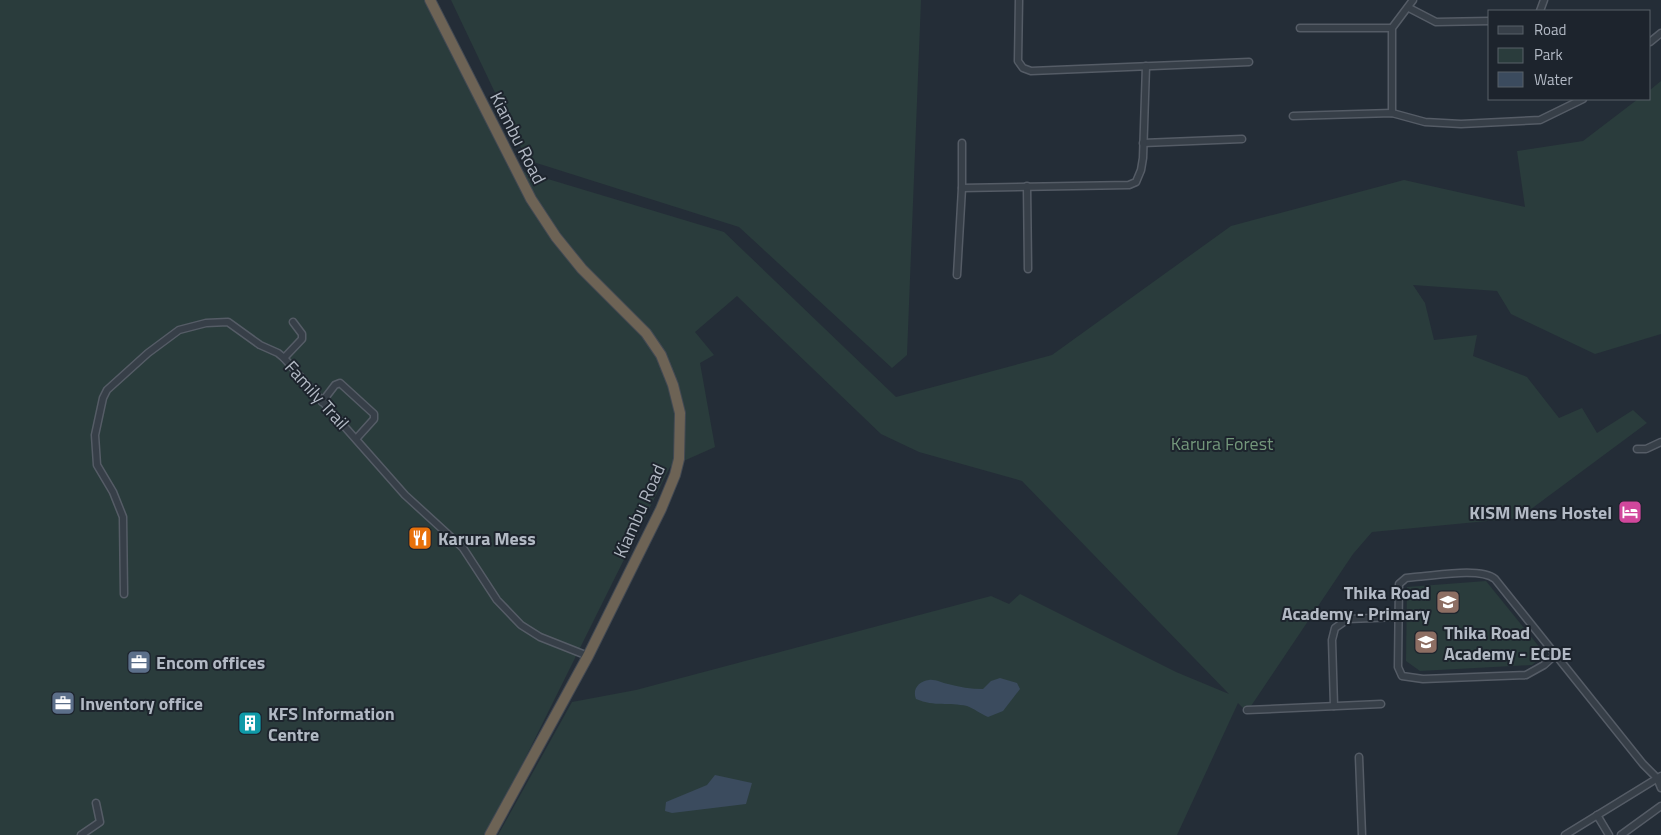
<svg xmlns="http://www.w3.org/2000/svg" width="1661" height="835" font-family="'Titillium Web',sans-serif">
<style>
.green{fill:#2a3c3c}
.water{fill:#3b4b5e}
.lines{fill:none;stroke-linecap:round;stroke-linejoin:round}
.minor-casing{stroke:#555c66;stroke-width:9}
.highway-casing{stroke:#424953;stroke-width:12}
.minor{stroke:#373f48;stroke-width:6}
.highway{stroke:#6d6355;stroke-width:10}
.labels{text-anchor:middle;dominant-baseline:central;stroke-width:4;stroke-linejoin:round;paint-order:stroke}
.street-label{font-size:18px;fill:#b2b9c4;stroke:#1d242d}
.park-label{font-size:18px;fill:#73977b;stroke:#1d242d}
.poi-label{font-size:18px;font-weight:bold;fill:#b2b9c4;stroke:#1d242d;text-anchor:start}
</style>
<rect width="100%" height="100%" fill="#242d37"/>
<g class="green">
<polygon points="0,0 427,0 508,167 724,232 896,397 1052,355 1231,226 1404,180 1525,207 1517,151 1583,141 1638,99 1650,99 1650,90 1661,81 1661,334 1595,354 1511,314 1497,291 1413,285 1425,303 1434,340 1477,335 1473,356 1527,377 1559,418 1582,408 1597,433 1633,410 1647,423 1519,518 1372,532 1353,554 1247,712 1238,703 1177,835 498,835 572,702 636,690 991,596 1009,604 1020,594 1176,672 1229,694 1022,481 919,452 881,434 737,296 695,332 714,355 700,363 715,447 670,467 487,835 0,835"/>
<polygon points="451,0 921,0 907,355 892,368 739,227 527,160"/>
<polygon points="1486,581 1545,654 1532,665 1420,671 1406,661 1407,587"/>
</g>
<g class="water">
<path d="M 1000,678 L 1017,683 L 1020,689 L 1003,711 L 988,717 C 981,714 973,708 967,706 C 949,702 935,707 916,699 C 912,689 919,681 929,680 C 935,679 942,683 948,684 C 959,687 971,689 983,689 L 991,681 Z"/>
<polygon points="715,775 752,783 746,804 672,813 665,811 666,802 707,785"/>
</g>
<g class="lines">
<g class="minor-casing">
<g id="minor">
<polyline points="1019,0 1018,61 1023,68 1031,71 1249,62"/>
<polyline points="1409,8 1436,22 1490,21"/>
<polyline points="1540,11 1544,0"/>
<polyline points="1300,28 1392,28"/>
<polyline points="1650,42 1661,33"/>
<polyline points="1392,113 1392,28 1413,0"/>
<polyline points="1293,116 1392,113 1425,122 1461,124 1540,120 1583,99"/>
<polyline points="1143,143 1242,139"/>
<polyline points="1027,186 1028,269"/>
<polyline points="962,188 1129,185 1136,182 1141,170 1143,158 1146,66"/>
<polyline points="957,275 962,188 962,143"/>
<polyline points="284,358 302,339 302,334 293,322"/>
<polyline points="322,402 335,385 340,383 374,414 374,419 356,439"/>
<polyline points="1637,449 1646,449 1661,442"/>
<polyline points="124,594 123,517 113,492 97,465 95,435 103,398 107,390 148,353 179,330 206,323 228,322 260,345 278,353 284,358 405,495 463,548 497,600 521,625 540,637 588,656"/>
<path d="M 1555,655 L 1544,665 L 1526,675 L 1423,679 L 1402,676 L 1398,667 L 1399,584 L 1406,578 L 1415,577 C 1434,576 1480,567 1495,579 L 1643,764 L 1657,778 L 1661,788"/>
<polyline points="1334,706 1332,640 1335,628 1348,619 1398,617"/>
<polyline points="1247,710 1381,704"/>
<polyline points="1359,757 1362,835"/>
<polyline points="1597,815 1609,835"/>
<polyline points="81,835 100,822 96,803"/>
<polyline points="1565,835 1661,776"/>
<polyline points="1621,835 1661,806"/>
</g>
</g>
<g class="highway-casing">
<polyline id="highway" points="430,0 531,199 556,237 582,269 646,333 661,355 673,385 680,413 679,459 675,475 661,509 588,656 490,835"/>
</g>
<use href="#minor" class="minor"/>
<use href="#highway" class="highway"/>
</g>
<defs>
<g id="hotel-square" transform="scale(1.25)"><rect x="-9" y="-9" width="18" height="18" rx="4" fill="#d1479c" stroke="#1d242d"/><path d="M-6-4.5h1.5V1H6V5H4.5V3h-9V5H-6ZM-4 0a1.8 1.8 0 1 1 3.6 0ZM.5 0V-2.5h3Q6-2.5 6 0Z" fill="#fff"/></g>
<g id="restaurant-square" transform="scale(1.25)"><rect x="-9" y="-9" width="18" height="18" rx="4" fill="#e8710a" stroke="#1d242d"/><path d="M-5-6h1v4h1v-4h1v4h1v-4h1v5L-1.5 .5V6h-2V.5L-5-1ZM5-6V6H3V1.5H1.5Q1.5-4 5-6Z" fill="#fff"/></g>
<g id="school-square" transform="scale(1.25)"><rect x="-9" y="-9" width="18" height="18" rx="4" fill="#8d6e63" stroke="#1d242d"/><path d="M0-5L7-2L0 1L-7-2ZM-4 1L0 2.5L4 1V4Q0 6-4 4Z" fill="#fff"/></g>
<g id="office-square" transform="scale(1.25)"><rect x="-9" y="-9" width="18" height="18" rx="4" fill="#5c6f8a" stroke="#1d242d"/><path d="M-6-3h4V-5.5h4V-3h4V5H-6ZM-1-4.5V-3h2v-1.5ZM-6 0V1H6V0Z" fill="#fff"/></g>
<g id="building-square" transform="scale(1.25)"><rect x="-9" y="-9" width="18" height="18" rx="4" fill="#0f9aa8" stroke="#1d242d"/><path d="M-4-6H4V6H1V3H-1V6H-4ZM-2.5-4.3h1.7v1.8h-1.7ZM.8-4.3h1.7v1.8H.8ZM-2.5-1h1.7V.8h-1.7ZM.8-1h1.7V.8H.8Z" fill="#fff"/></g>
</defs>
<g fill-rule="evenodd">
<use href="#hotel-square" x="1630" y="512"/>
<use href="#restaurant-square" x="420" y="538"/>
<use href="#school-square" x="1448" y="602"/>
<use href="#school-square" x="1426" y="642"/>
<use href="#office-square" x="139" y="662"/>
<use href="#office-square" x="63" y="703"/>
<use href="#building-square" x="250" y="723"/>
</g>
<g class="labels">
<g class="street-label">
<text transform="translate(518 138) rotate(63)">Kiambu Road</text>
<text transform="translate(317 395) rotate(48)">Family Trail</text>
<text transform="translate(639 511) rotate(-66)">Kiambu Road</text>
</g>
<g class="park-label">
<text x="1222" y="443">Karura Forest</text>
</g>
<g class="poi-label">
<text x="1612" y="512" text-anchor="end">KISM Mens Hostel</text>
<text x="438" y="538">Karura Mess</text>
<text x="1430" y="592" text-anchor="end">Thika Road<tspan x="1430" dy="21">Academy - Primary</tspan></text>
<text x="1444" y="632">Thika Road<tspan x="1444" dy="21">Academy - ECDE</tspan></text>
<text x="156" y="662">Encom offices</text>
<text x="80" y="703">Inventory office</text>
<text x="268" y="713">KFS Information<tspan x="268" dy="21">Centre</tspan></text>
</g>
</g>
<rect x="1488" y="10" width="162" height="90" fill="#1d242d" stroke="#596069"/>
<rect x="1498" y="26" width="25" height="8" fill="#373f48" stroke="#596069"/>
<text x="1534" y="35" font-size="15" fill="#b2b9c4">Road</text>
<rect x="1498" y="48" width="25" height="15" fill="#2a3c3c" stroke="#596069"/>
<text x="1534" y="60" font-size="15" fill="#b2b9c4">Park</text>
<rect x="1498" y="72" width="25" height="15" fill="#3b4b5e" stroke="#596069"/>
<text x="1534" y="85" font-size="15" fill="#b2b9c4">Water</text>
</svg>
